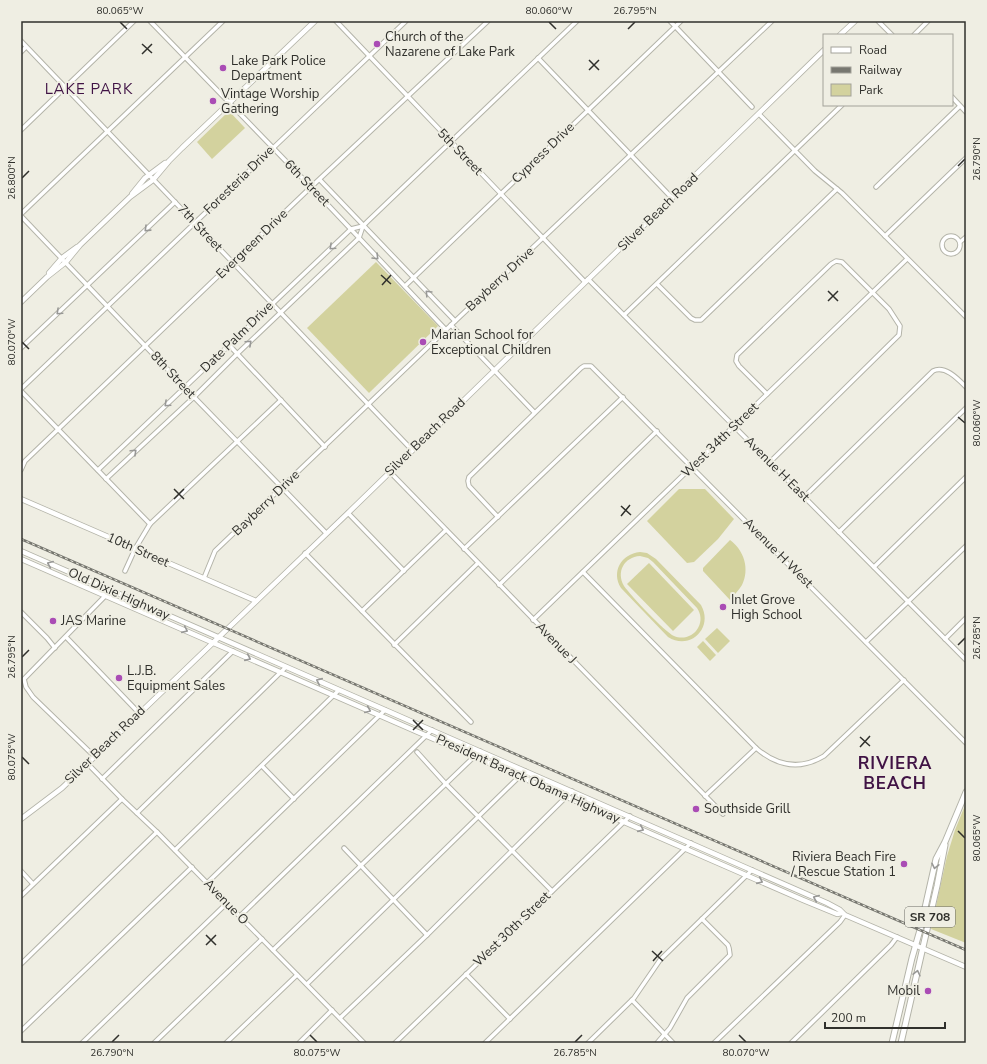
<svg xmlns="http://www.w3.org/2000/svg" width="987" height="1064" font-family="'Nunito Sans',sans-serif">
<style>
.green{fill:#d3d29e;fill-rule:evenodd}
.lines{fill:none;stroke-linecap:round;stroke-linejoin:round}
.street-casing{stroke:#b4b4a9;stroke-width:5.5}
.secondary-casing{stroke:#b4b4a9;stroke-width:6}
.primary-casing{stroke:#b4b4a9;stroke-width:7}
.street{stroke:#fff;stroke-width:3.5}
.secondary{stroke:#fff;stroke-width:4.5}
.primary{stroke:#fff;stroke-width:5}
.rail-casing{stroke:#777770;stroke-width:2.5}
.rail{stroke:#efeee3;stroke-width:1;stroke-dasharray:3;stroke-linecap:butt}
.oneway{stroke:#989896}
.ticks{fill:none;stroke:#30302c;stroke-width:1.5}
.poi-dot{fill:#aa4cb5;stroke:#efeee3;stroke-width:1.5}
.labels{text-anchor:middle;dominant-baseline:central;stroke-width:4;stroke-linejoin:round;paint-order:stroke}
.shield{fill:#efeee3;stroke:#696963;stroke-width:1}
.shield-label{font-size:12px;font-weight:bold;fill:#30302c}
.poi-label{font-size:13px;fill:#30302c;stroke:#efeee3;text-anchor:start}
.street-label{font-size:13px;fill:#30302c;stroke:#efeee3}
.quarter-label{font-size:15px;letter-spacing:1px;fill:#401345;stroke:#efeee3}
.district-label{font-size:17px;font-weight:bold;letter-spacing:1px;fill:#401345;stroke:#efeee3}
.neatline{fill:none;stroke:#30302c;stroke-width:1.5}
.ticks-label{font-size:10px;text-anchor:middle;fill:#30302c}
</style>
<rect width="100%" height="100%" fill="#efeee3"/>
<g class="green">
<polygon points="229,111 245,128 212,159 197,142"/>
<polygon points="376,262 438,326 369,393 307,328"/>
<polygon points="679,489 705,489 734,519 718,539 694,562 687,563 647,521"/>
<path d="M 730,540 C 744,550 750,569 742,585 C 739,590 734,595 730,600 L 703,571 L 703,568 Z"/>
<path d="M 640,552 L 647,553 L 656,559 L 701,605 C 714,628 690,651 668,637 L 621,588 C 611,572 621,554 640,552 ZM 640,556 L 648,558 L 653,562 L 697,608 C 701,614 702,621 698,628 C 694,636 683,640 674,636 C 665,632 631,596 624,586 C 616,572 624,557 640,556 Z"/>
<polygon points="649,563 694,610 673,631 627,584"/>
<polygon points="717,628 730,641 718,653 705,639"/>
<polygon points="703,641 716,655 710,661 697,647"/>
<polygon points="966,803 966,943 931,929 947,856 955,830"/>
</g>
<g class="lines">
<g class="street-casing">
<g id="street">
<polyline points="150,21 311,187 446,330"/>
<polyline points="336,21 585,282"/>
<polyline points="670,21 752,107"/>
<polyline points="878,21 892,35"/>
<polyline points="914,35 928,21"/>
<polyline points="21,41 412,450"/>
<polyline points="21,52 26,47"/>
<polyline points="538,58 672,198"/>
<polyline points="952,97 966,112"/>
<polyline points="759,114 815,171 842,193 966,317"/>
<polyline points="21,130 134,21"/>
<polyline points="320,180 455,321"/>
<polyline points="876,187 960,106"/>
<polyline points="21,214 223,21"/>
<polyline points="21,216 194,397 326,533"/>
<circle cx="951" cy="245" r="9"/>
<polyline points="885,236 966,158"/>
<polyline points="960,242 966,237"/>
<polyline points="588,279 966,660"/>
<polyline points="657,284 691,318 695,320 701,320 837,189"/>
<polyline points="405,286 681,21"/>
<polyline points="624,315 842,105"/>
<polyline points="451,325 534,412"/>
<polyline points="229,345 325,447"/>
<polyline points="21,348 175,202"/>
<polyline points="21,389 406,21"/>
<polyline points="21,391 150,524"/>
<polyline points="767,394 739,366 736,361 737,355 831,264 836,261 842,262 889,309 900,326 899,335 770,462"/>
<polyline points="21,470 25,461 311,187 488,21"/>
<polyline points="98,470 351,229 363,226 368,221 577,21"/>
<polyline points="390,472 723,814"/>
<polyline points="106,479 194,397 237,354 359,238 363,226"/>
<path d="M 804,497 L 933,371 C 945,365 958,379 966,387"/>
<polyline points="348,513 404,571"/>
<polyline points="498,517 469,486 468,481 469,477 581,368 584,366 591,366 966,743"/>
<polyline points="839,532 966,408"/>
<polyline points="464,549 623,397"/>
<polyline points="305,553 471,722"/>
<polyline points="874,567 966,477"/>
<polyline points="125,571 135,549 150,524 281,400"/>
<path d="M 583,572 L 756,748 C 777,766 799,771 824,756 L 904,680"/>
<polyline points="204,578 215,551 451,325 772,21"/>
<polyline points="499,585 657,431"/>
<polyline points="362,611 446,530"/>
<polyline points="21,612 47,638 55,648"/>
<polyline points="533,620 907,259"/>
<polyline points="66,637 139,713"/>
<polyline points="945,639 966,618"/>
<polyline points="866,642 966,546"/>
<polyline points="394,645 478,563"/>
<polyline points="417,752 445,783 552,891"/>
<polyline points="94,756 33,697 26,687 24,679 111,590"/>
<polyline points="87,763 122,799 157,832 364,1043"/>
<polyline points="262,766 294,799"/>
<polyline points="102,779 233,651"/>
<polyline points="705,796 756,748"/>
<polyline points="137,813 286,667"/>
<polyline points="344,848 427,935"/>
<polyline points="175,850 339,690"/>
<polyline points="21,871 33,884"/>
<polyline points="207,883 385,710"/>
<polyline points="21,896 122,799"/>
<polyline points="240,916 432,730"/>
<polyline points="273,950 480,751"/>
<polyline points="21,964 157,832"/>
<polyline points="466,974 510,1019"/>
<polyline points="307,984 525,771"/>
<polyline points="632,1000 673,1043"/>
<polyline points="340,1018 427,935 572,791"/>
<polyline points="21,1031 192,867"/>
<polyline points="21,1042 22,1043"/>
<polyline points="82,1043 227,903"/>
<polyline points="154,1043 262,939"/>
<polyline points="226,1043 297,975"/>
<polyline points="299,1043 332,1010"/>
<polyline points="395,1043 630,816"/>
<polyline points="485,1043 691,843"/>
<polyline points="588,1043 634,998 660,960 752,870"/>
<polyline points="657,1043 670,1028 687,998 730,955 729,948 728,945 702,919"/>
<polyline points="714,1043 840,922 845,915"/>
<polyline points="791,1043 891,945 897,937"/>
</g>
</g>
<g class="secondary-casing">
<g id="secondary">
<polyline points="840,35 855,21"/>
<polyline points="132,194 145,178 165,163"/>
<polyline points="49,273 62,258 77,247"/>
<polyline points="21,302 47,277 66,262 80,245 130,197 153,180 169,161 182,148 315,21"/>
<polyline points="21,499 256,601"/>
<polyline points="21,551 827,903 840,910 845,915 966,967"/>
<polyline points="21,559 803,900 837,914 842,913"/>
<polyline points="21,819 62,788 348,513 824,50"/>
</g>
</g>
<g class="primary-casing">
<g id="primary">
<polyline points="892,1043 912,958 920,930 936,859 945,842 966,792"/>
<polyline points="901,1043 937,886 945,845"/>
</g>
</g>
<use href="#street" class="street"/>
<use href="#secondary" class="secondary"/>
<use href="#primary" class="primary"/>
<g class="rail-casing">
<polyline id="rail" points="21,539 966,950"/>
</g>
<use href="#rail" class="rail"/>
</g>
<defs><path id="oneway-chevron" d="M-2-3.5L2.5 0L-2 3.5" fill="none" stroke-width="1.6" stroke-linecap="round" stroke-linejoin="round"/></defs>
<g class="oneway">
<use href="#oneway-chevron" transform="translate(147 229) rotate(136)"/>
<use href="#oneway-chevron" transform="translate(332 247) rotate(137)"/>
<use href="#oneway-chevron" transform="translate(376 257) rotate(45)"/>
<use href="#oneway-chevron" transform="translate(428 293) rotate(-134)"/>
<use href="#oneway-chevron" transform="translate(59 312) rotate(137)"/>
<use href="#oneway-chevron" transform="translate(249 343) rotate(-43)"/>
<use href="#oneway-chevron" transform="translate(167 404) rotate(137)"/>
<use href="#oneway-chevron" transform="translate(134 452) rotate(-43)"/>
<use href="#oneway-chevron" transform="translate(50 564) rotate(-157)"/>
<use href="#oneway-chevron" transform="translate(185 630) rotate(24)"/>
<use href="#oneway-chevron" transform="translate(248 658) rotate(24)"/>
<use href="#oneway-chevron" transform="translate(319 681) rotate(-156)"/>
<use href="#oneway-chevron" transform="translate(368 710) rotate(23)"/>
<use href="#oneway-chevron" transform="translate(641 829) rotate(24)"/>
<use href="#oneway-chevron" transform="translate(935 866) rotate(102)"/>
<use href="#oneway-chevron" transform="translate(760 881) rotate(24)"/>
<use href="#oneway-chevron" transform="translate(816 898) rotate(-157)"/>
<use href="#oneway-chevron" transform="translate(917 973) rotate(-77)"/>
</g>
<path class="ticks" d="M 120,22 L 127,29M 549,22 L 556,29M 628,29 L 635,22M 142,44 L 152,53M 142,54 L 152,44M 589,60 L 599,70M 589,70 L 599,60M 958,166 L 965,159M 22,178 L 29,171M 381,275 L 391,284M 382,285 L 391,275M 828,291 L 838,301M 828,301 L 838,291M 22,342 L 29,349M 958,417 L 965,423M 174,489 L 184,499M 174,499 L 184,489M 621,506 L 631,515M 621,516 L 630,505M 958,645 L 965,638M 22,657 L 29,650M 413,720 L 423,730M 413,730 L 423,720M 860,737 L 870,746M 860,747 L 870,736M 22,757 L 29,764M 958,831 L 965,838M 206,935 L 216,945M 206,945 L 216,935M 652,951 L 663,961M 653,961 L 662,951M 310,1035 L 317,1042M 739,1035 L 746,1042M 112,1042 L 119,1035M 575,1042 L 582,1035"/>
<g class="poi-dot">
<circle cx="377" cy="44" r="4"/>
<circle cx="223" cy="68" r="4"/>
<circle cx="213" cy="101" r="4"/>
<circle cx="423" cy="342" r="4"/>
<circle cx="723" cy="607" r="4"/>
<circle cx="53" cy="621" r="4"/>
<circle cx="119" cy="678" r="4"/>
<circle cx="696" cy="809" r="4"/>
<circle cx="904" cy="864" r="4"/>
<circle cx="928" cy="991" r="4"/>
</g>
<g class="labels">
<rect class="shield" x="905" y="907" width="50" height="20" rx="3"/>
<g class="shield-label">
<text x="930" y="917">SR 708</text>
</g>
<g class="poi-label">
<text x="385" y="37">Church of the<tspan x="385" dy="15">Nazarene of Lake Park</tspan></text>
<text x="231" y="61">Lake Park Police<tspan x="231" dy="15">Department</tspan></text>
<text x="221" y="94">Vintage Worship<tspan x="221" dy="15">Gathering</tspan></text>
<text x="431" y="335">Marian School for<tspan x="431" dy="15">Exceptional Children</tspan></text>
<text x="731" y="600">Inlet Grove<tspan x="731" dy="15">High School</tspan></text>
<text x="61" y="621">JAS Marine</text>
<text x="127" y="671">L.J.B.<tspan x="127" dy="15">Equipment Sales</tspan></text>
<text x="704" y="809">Southside Grill</text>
<text x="896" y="857" text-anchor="end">Riviera Beach Fire<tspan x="896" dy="15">/ Rescue Station 1</tspan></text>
<text x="920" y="991" text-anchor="end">Mobil</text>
</g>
<g class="street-label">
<text transform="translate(460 152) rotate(46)">5th Street</text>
<text transform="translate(543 153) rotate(-44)">Cypress Drive</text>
<text transform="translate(239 180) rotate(-44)">Foresteria Drive</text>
<text transform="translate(307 183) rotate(46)">6th Street</text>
<text transform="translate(658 212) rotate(-44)">Silver Beach Road</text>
<text transform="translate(200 228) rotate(47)">7th Street</text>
<text transform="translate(252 244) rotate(-44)">Evergreen Drive</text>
<text transform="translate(500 279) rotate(-43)">Bayberry Drive</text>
<text transform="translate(237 337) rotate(-44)">Date Palm Drive</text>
<text transform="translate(173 375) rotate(47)">8th Street</text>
<text transform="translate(425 437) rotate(-44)">Silver Beach Road</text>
<text transform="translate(720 440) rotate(-44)">West 34th Street</text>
<text transform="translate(777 469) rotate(45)">Avenue H East</text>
<text transform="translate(266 503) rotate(-44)">Bayberry Drive</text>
<text transform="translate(138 550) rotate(24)">10th Street</text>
<text transform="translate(778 553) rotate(45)">Avenue H West</text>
<text transform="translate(119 594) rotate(24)">Old Dixie Highway</text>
<text transform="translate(556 643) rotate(46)">Avenue J</text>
<text transform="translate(105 745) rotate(-44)">Silver Beach Road</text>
<text transform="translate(528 779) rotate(24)">President Barack Obama Highway</text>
<text transform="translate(226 902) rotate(46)">Avenue O</text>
<text transform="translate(512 929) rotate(-44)">West 30th Street</text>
</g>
<g class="quarter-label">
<text x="89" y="89">LAKE PARK</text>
</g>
<g class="district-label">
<text x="895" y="763">RIVIERA<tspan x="895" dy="20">BEACH</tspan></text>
</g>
</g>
<rect width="987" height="1064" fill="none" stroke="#efeee3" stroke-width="44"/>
<rect x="823" y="34" width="130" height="72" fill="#efeee3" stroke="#a3a29a"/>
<rect x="831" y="47" width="20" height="6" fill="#ffffff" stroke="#a3a29a"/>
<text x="859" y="54" font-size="12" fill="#30302c">Road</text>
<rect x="831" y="67" width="20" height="6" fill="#777770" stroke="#a3a29a"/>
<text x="859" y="74" font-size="12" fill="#30302c">Railway</text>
<rect x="831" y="84" width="20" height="12" fill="#d3d29e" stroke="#a3a29a"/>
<text x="859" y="94" font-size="12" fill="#30302c">Park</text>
<path d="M825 1022v6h120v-6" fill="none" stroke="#30302c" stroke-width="2"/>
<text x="831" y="1022" font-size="12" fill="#30302c" stroke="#efeee3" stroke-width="3" paint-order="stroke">200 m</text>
<rect x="22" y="22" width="943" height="1020" class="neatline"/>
<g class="ticks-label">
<text x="120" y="14">80.065°W</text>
<text x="549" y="14">80.060°W</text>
<text x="635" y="14">26.795°N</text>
<text transform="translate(976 159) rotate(-90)" y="4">26.790°N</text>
<text transform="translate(11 178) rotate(-90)" y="4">26.800°N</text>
<text transform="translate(11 342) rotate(-90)" y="4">80.070°W</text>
<text transform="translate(976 423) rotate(-90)" y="4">80.060°W</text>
<text transform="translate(976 638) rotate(-90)" y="4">26.785°N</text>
<text transform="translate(11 657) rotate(-90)" y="4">26.795°N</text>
<text transform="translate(11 757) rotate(-90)" y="4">80.075°W</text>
<text transform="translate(976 838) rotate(-90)" y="4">80.065°W</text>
<text x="112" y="1056">26.790°N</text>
<text x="317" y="1056">80.075°W</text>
<text x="575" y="1056">26.785°N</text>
<text x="746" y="1056">80.070°W</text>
</g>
</svg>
